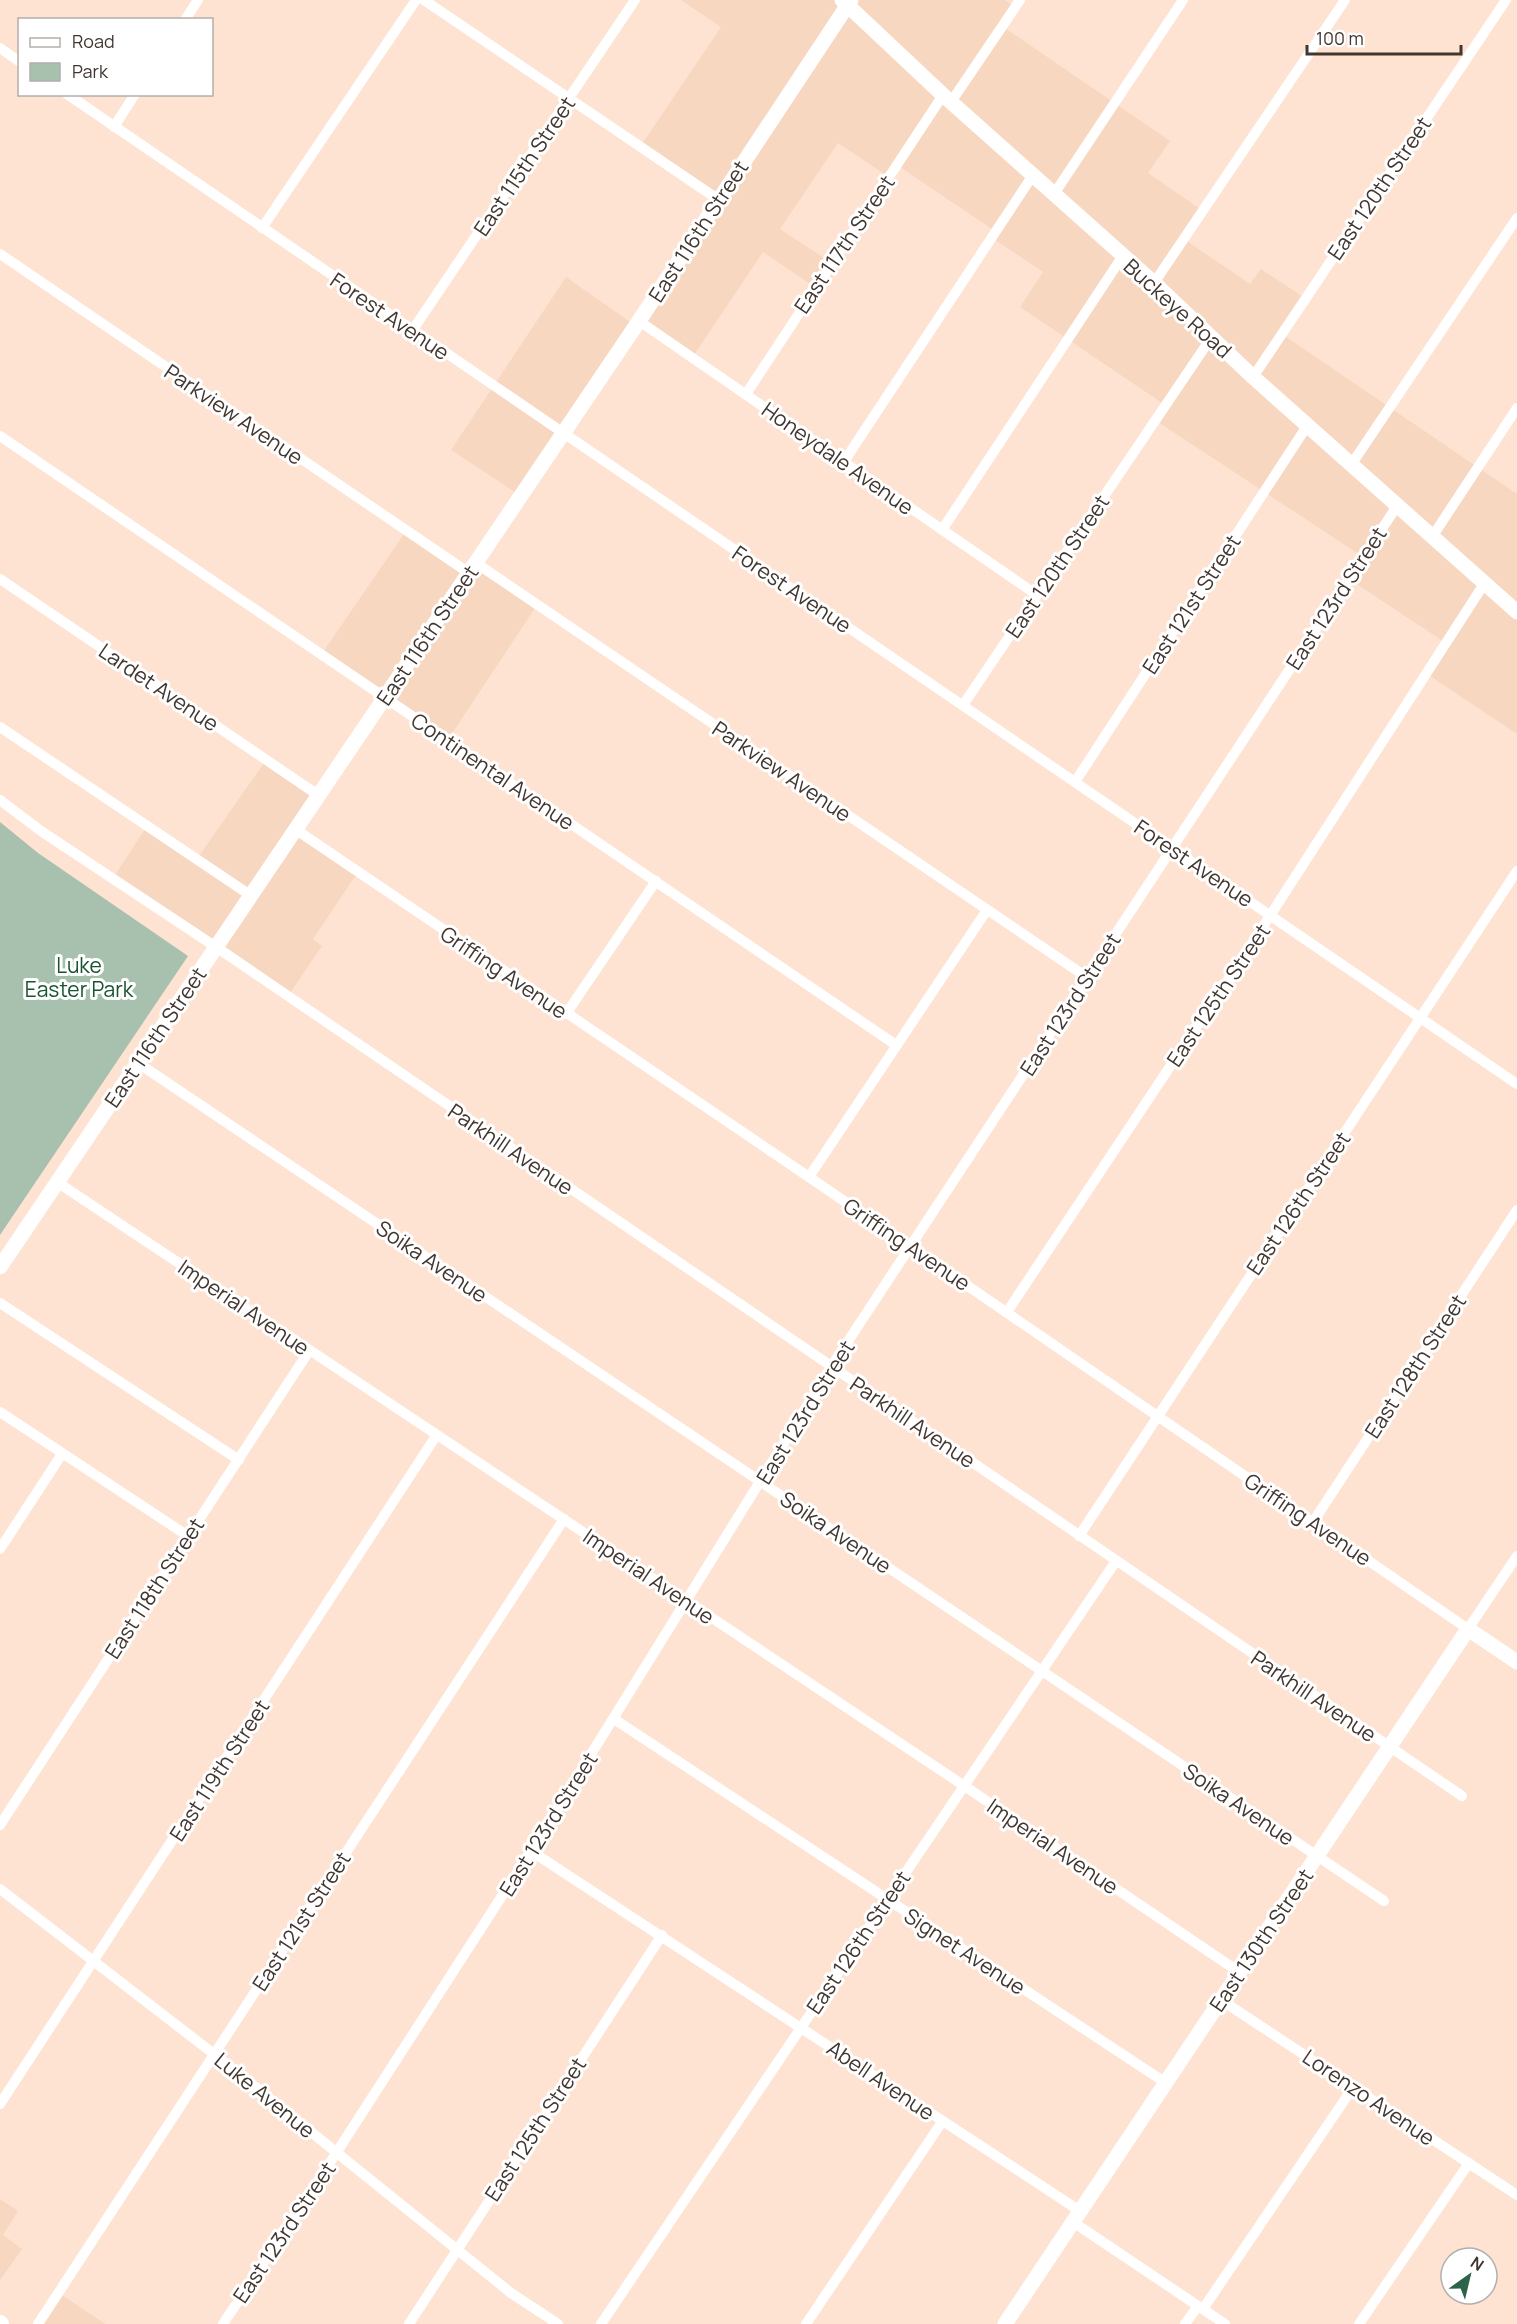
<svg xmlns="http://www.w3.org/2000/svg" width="1517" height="2324" font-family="Manrope,sans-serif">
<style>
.built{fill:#f8d7c1}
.green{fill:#a8c0ae}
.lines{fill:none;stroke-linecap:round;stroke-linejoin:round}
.street{stroke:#fff;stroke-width:10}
.secondary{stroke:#fff;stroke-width:15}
.primary{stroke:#fff;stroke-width:16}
.labels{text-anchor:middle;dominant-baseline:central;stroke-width:6;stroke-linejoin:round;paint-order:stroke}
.street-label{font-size:21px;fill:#413630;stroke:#fff}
.park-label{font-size:21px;fill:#195431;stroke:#fff}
</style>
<rect width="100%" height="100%" fill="#fee3d2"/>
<g class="built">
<polygon points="681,0 1005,0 1015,7 1002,26 1170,141 1148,173 1203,211 1184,239 1250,284 1261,269 1305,298 1282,334 1517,494 1517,734 1427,674 1446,643 1349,579 1363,557 1155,420 1165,405 1020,307 1043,272 992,238 995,231 897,165 889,177 838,143 780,229 832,263 816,288 763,252 692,358 639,321 719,201 640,147 721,27"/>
<polygon points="566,277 636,326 521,496 451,450"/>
<polygon points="406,531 468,573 476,563 537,605 447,741 321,655"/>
<polygon points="266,760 318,795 295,829 358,872 313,939 322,946 288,996 113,878 147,826 197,859"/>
<polygon points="0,2199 18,2211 3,2235 22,2249 0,2280"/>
<polygon points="59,2293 105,2324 38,2324"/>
</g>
<polygon class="green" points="0,822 38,853 188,956 0,1235"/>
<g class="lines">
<g class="street">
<polyline points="424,0 719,200"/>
<polyline points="185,20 198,0"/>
<polyline points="0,48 20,62"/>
<polyline points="67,94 1517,1084"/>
<polyline points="951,102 1020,0"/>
<polyline points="114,127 135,94"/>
<polyline points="1054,194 1183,0"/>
<polyline points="262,228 416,0"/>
<polyline points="0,254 469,573"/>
<polyline points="1154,283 1345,0"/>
<polyline points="639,321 1037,595"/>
<polyline points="412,331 635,0"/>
<polyline points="1253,377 1506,0"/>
<polyline points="746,394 943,95"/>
<polyline points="0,436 896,1045"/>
<polyline points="843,463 1033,175"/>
<polyline points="1351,465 1517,218"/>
<polyline points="942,530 1122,257"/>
<polyline points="1432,537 1517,408"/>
<polyline points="476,563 1088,978"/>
<polyline points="0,579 318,795"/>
<polyline points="963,705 1211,338"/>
<polyline points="0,727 250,895"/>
<polyline points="1075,782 1307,426"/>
<polyline points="0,800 41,831 225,953 1462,1796"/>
<polyline points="295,829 809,1177 1468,1629 1517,1556"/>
<polyline points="566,1014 656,881"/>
<polyline points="138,1063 1384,1901"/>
<polyline points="809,1177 987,910"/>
<polyline points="57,1182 963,1785 1239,1972"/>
<polyline points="0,1303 239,1460"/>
<polyline points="1007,1312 1266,922 1484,584"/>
<polyline points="0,1412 188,1536"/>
<polyline points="1313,1522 1517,1210"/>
<polyline points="1079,1536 1517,871"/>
<polyline points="0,1549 62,1454"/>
<polyline points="614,1719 1166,2083"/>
<polyline points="0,1825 309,1351"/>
<polyline points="531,1851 1080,2211"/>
<polyline points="0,1889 223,2061 511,2293 558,2324"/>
<polyline points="1221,2000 1517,2195"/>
<polyline points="0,2104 436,1436"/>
<polyline points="1073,2222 1225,2324"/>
<polyline points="1203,2309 1354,2086"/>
<polyline points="38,2324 564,1519"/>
<polyline points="223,2324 333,2158 531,1851 831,1367 1397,506"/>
<polyline points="409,2324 662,1935"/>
<polyline points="601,2324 1116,1561"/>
<polyline points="806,2324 942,2122"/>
<polyline points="1185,2324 1198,2306"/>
<polyline points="1359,2324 1469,2163"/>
</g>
<g class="secondary">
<polyline points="842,0 943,95 1154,283 1253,377 1517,612"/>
<polyline points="0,1267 639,321 851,0"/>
<polyline points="1005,2324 1468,1629 1517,1662"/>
</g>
<polyline class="primary" points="0,2323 1,2324"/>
</g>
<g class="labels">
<g class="street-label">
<text transform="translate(524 166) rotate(-56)">East 115th Street</text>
<text transform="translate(1379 188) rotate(-56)">East 120th Street</text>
<text transform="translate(698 231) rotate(-57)">East 116th Street</text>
<text transform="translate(844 244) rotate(-56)">East 117th Street</text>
<text transform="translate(1178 308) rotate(42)">Buckeye Road</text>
<text transform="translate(390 316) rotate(34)">Forest Avenue</text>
<text transform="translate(234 414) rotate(34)">Parkview Avenue</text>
<text transform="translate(838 458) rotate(35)">Honeydale Avenue</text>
<text transform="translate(1057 566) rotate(-56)">East 120th Street</text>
<text transform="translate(792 589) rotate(34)">Forest Avenue</text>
<text transform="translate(1336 598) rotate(-57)">East 123rd Street</text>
<text transform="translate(1191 604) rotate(-57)">East 121st Street</text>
<text transform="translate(427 635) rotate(-56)">East 116th Street</text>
<text transform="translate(159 687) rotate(34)">Lardet Avenue</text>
<text transform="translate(493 771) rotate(34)">Continental Avenue</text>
<text transform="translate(782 771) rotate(34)">Parkview Avenue</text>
<text transform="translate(1194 863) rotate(34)">Forest Avenue</text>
<text transform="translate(504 972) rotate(34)">Griffing Avenue</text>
<text transform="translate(1218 995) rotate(-56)">East 125th Street</text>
<text transform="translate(1070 1004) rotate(-57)">East 123rd Street</text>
<text transform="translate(155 1037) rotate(-56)">East 116th Street</text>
<text transform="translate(511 1149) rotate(34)">Parkhill Avenue</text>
<text transform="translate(1298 1203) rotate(-56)">East 126th Street</text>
<text transform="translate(907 1244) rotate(34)">Griffing Avenue</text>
<text transform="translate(432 1261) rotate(34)">Soika Avenue</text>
<text transform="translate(244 1307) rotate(34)">Imperial Avenue</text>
<text transform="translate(1415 1366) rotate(-57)">East 128th Street</text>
<text transform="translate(805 1412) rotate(-58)">East 123rd Street</text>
<text transform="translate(913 1422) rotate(34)">Parkhill Avenue</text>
<text transform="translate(1308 1519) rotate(34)">Griffing Avenue</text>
<text transform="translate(836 1532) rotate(34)">Soika Avenue</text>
<text transform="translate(649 1576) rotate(34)">Imperial Avenue</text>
<text transform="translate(154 1588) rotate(-57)">East 118th Street</text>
<text transform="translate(1314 1696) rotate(34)">Parkhill Avenue</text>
<text transform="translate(219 1770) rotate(-57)">East 119th Street</text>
<text transform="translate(1239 1804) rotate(34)">Soika Avenue</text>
<text transform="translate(548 1824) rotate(-58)">East 123rd Street</text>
<text transform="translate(1053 1846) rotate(34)">Imperial Avenue</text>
<text transform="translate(301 1921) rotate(-57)">East 121st Street</text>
<text transform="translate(1261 1940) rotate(-56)">East 130th Street</text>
<text transform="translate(858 1942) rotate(-56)">East 126th Street</text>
<text transform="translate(965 1951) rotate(33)">Signet Avenue</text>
<text transform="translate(881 2080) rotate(34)">Abell Avenue</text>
<text transform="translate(265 2095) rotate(39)">Luke Avenue</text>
<text transform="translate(1369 2097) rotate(34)">Lorenzo Avenue</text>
<text transform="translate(535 2129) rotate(-57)">East 125th Street</text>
<text transform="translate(284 2232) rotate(-56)">East 123rd Street</text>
</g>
<g class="park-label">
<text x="79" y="965">Luke<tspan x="79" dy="24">Easter Park</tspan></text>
</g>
</g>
<rect x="18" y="18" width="195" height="78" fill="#ffffff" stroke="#b3afac" stroke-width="1.5"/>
<rect x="30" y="38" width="30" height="9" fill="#ffffff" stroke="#b3afac" stroke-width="1.5"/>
<text x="72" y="48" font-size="18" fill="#413630">Road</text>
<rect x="30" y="63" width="30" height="18" fill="#a8c0ae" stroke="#b3afac" stroke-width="1.5"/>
<text x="72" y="78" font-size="18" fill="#413630">Park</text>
<g transform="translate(1469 2276) rotate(34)"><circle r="28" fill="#ffffff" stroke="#b3afac" stroke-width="1.5"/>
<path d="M0-4.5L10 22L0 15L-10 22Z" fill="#2d634a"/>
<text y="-9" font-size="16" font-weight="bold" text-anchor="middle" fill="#413630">N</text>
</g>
<path d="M1307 45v9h154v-9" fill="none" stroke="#413630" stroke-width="3"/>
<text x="1316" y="45" font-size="18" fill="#413630" stroke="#ffffff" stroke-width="4.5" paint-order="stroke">100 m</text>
</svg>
